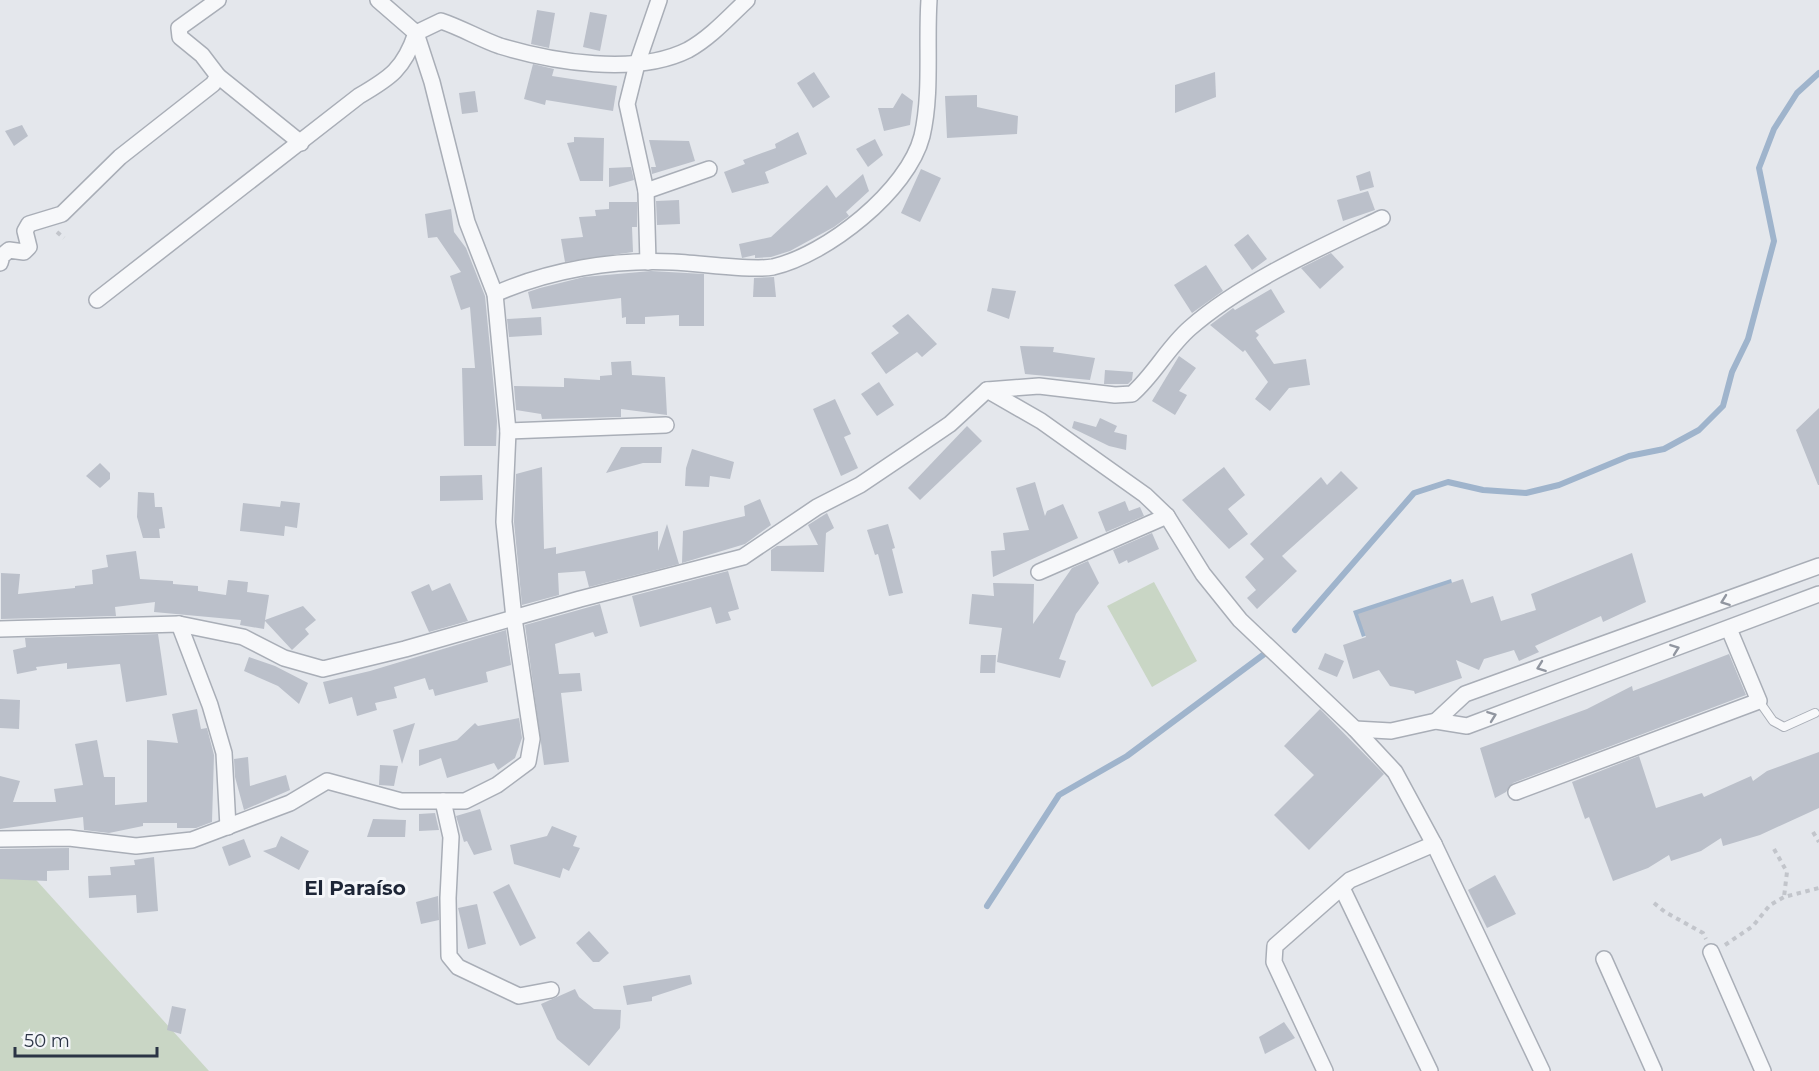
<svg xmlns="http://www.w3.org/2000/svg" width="1819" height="1071" font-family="Montserrat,sans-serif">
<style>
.green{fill:#c9d6c5}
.water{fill:#9fb4cc}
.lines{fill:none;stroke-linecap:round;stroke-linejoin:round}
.stream{stroke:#9fb4cc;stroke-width:6}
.building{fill:#bbc0ca}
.service-casing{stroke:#a9aeb7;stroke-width:10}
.minor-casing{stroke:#a9aeb7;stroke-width:18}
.path{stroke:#c2c5cb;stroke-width:4;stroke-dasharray:4.5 4.5;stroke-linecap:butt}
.service{stroke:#f7f8fa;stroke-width:8}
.minor{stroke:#f7f8fa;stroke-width:15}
.oneway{stroke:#9196a0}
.labels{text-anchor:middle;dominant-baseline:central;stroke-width:6;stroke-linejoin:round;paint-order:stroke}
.neighbourhood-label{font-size:20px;font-weight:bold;fill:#1d2536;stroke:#f4f6f9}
</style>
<rect width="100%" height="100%" fill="#e4e7ec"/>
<g class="green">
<polygon points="1154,582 1197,661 1152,687 1107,606"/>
<polygon points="0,870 28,871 209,1071 0,1071"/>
</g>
<polygon class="water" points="1451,579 1457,604 1362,637 1353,611"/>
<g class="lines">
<g class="stream">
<polyline points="1295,630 1414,493 1448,482 1483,490 1526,493 1559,485 1629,456 1664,449 1699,430 1723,406 1732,372 1748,339 1774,241 1759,168 1774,129 1797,93 1819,73"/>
<polyline points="987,906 1059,795 1127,756 1267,652"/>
</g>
</g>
<g class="building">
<polygon points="537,10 555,13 549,48 531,44"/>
<polygon points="590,12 607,15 600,51 583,47"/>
<polygon points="533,64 554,69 552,76 617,86 613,111 546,100 545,105 524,99"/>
<polygon points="814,72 830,97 813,108 797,83"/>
<polygon points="1215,72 1216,97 1175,113 1175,85"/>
<polygon points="475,91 478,112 462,114 459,93"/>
<polygon points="902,93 913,101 910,125 884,131 878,108 893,108"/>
<polygon points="977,95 977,107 1018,116 1017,134 947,138 945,96"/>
<polygon points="22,125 28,136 14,146 5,131"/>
<polygon points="798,132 807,154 765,172 769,183 732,193 724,172 745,164 743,160 776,148 775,144"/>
<polygon points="574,137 604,138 603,181 580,181 567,143 574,142"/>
<polygon points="875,139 883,155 868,167 856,149"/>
<polygon points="649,140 689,141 695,161 652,174 651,167 656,167"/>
<polygon points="631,167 634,180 609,187 609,168"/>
<polygon points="921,169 941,178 920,222 901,213"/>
<polygon points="1370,171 1374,187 1360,191 1356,176"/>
<polygon points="863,174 869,191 846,212 849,216 834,227 790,251 771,257 755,258 755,255 742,258 739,244 771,237 827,185 836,198"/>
<polygon points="1368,191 1375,210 1343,221 1337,200"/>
<polygon points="679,200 680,224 657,225 656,201"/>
<polygon points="609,202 637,202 637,227 632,227 633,252 565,262 561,239 583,237 579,217 596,216 595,210 609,209"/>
<polygon points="451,209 454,232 466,248 485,296 497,421 496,446 464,446 462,368 475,368 470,307 461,310 450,276 461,272 437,237 428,238 425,214"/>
<polygon points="1248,234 1267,259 1252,270 1234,245"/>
<polygon points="1331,253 1344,267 1320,289 1301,268"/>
<polygon points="1206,265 1223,291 1192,313 1174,285"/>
<polygon points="651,271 704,274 704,326 679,326 679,315 645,317 645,324 626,324 626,317 622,318 621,298 532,309 528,292 540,288 584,277"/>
<polygon points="774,277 776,297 753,297 754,278"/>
<polygon points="992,288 1016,291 1009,319 987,311"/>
<polygon points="1271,289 1285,312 1255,331 1259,335 1256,338 1274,364 1306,359 1310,385 1289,388 1270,411 1255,399 1268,382 1245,350 1243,352 1210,325 1233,308 1235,310"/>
<polygon points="908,314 937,344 922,357 917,352 886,374 871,353 899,333 892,326"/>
<polygon points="541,317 542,335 509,337 507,319"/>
<polygon points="1020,346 1054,347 1053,352 1095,358 1090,380 1025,374"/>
<polygon points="1179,356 1196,368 1179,391 1187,395 1175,415 1152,401"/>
<polygon points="631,361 632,375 665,377 667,415 621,409 621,417 542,419 541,414 516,410 514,386 564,387 564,378 600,380 600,376 612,375 611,362"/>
<polygon points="1105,370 1133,372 1132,380 1128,384 1104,384"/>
<polygon points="879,382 894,405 877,416 861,394"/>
<polygon points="835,399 851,434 844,437 858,468 841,476 813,409"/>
<polygon points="1819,408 1819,485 1818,485 1796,430"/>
<polygon points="1100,418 1117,426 1114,432 1127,435 1126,450 1109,446 1072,428 1074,421 1096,427"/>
<polygon points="967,426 982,441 920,500 908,488"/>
<polygon points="621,447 662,447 661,463 643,463 606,473"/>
<polygon points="692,449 734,462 730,479 710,476 709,487 685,486 686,468"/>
<polygon points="100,463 110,473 110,479 100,488 86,476"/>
<polygon points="542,467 544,549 556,547 556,554 658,531 658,551 667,524 679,564 589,587 585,571 558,573 559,595 522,605 514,522 516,474"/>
<polygon points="1224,467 1245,495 1228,509 1248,534 1229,549 1182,500"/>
<polygon points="1341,471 1358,488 1282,556 1297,571 1257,609 1247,598 1256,590 1245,577 1264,559 1250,544 1321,477 1327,485"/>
<polygon points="482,475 483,500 440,501 440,476"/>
<polygon points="1035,482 1045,516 1047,511 1063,504 1078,538 993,577 991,551 1005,550 1003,533 1029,530 1016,488"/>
<polygon points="138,492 154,493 155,507 162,507 165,528 159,529 160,538 143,538 137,517"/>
<polygon points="760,499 771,525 745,544 682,563 683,531 745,516 744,506"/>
<polygon points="281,501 300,503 297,528 285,526 284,536 240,531 243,503 280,507"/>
<polygon points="1125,501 1129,511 1140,507 1144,516 1106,532 1098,512"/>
<polygon points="827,513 834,528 826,533 824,572 771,571 771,550 777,546 818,545 808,525"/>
<polygon points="888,524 895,548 892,549 903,593 889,596 878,554 875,555 867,530"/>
<polygon points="1152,533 1159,549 1128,563 1127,560 1119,564 1113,550"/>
<polygon points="136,551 140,579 173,581 173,584 198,586 198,591 226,595 228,580 248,582 247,592 269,595 265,620 303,606 316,620 305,629 309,634 292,650 265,621 264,629 240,625 241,620 154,612 155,602 115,607 116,616 1,619 1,573 20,574 18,594 75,588 75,586 93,584 92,570 108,567 106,555"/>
<polygon points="1632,553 1646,602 1603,622 1601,616 1535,646 1539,652 1519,661 1514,650 1484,659 1479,670 1456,660 1462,678 1415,694 1414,691 1390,686 1379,670 1353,679 1343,645 1366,637 1358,614 1463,579 1471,603 1493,596 1501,621 1536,610 1531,594"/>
<polygon points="1088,561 1099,583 1076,614 1059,659 1066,661 1060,678 997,662 1002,628 969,624 972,594 994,596 993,583 1034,584 1033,624 1072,568"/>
<polygon points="728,571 739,609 728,612 731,620 716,624 711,607 640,627 632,596"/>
<polygon points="450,583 468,621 429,632 411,592 429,584 432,591"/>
<polygon points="600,604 608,633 595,637 593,632 555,644 559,674 580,673 582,691 561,693 569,762 544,765 525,625"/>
<polygon points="506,630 511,665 486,672 488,682 435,696 433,689 429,690 425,678 394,687 397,698 375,703 377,710 357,716 352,697 329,704 323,682 370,671"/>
<polygon points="158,634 167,695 126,702 120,664 67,669 67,663 36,667 37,670 17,674 13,650 26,647 25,638"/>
<polygon points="1325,653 1344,661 1337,677 1318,669"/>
<polygon points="1729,654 1746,695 1513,783 1506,792 1495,798 1480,748 1587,709 1632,686 1633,691"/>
<polygon points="981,655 996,655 995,673 980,673"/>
<polygon points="249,657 275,666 308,683 299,704 278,686 244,671"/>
<polygon points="0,699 20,700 19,729 0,728"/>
<polygon points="197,709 201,729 207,728 214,755 212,822 196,828 177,828 177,823 143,823 143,826 109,833 84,830 83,817 0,829 0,776 20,781 13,802 56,802 54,789 83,785 75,744 97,740 104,777 115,777 115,805 147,802 147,740 178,743 172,714"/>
<polygon points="1320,709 1384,774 1309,850 1274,815 1314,775 1284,746"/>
<polygon points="519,718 522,738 515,758 498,770 494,763 447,778 441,758 419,766 419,750 457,740 475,723 478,726"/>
<polygon points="415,723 402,764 393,730"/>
<polygon points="1819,752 1819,808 1760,835 1723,846 1721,838 1701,851 1671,861 1669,855 1648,868 1613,881 1589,817 1585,819 1572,782 1639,756 1656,808 1702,793 1704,797 1751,776 1753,781 1767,771"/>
<polygon points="248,757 250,786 286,775 290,790 244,810 235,777 234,759"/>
<polygon points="380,765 398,766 394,786 379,785"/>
<polygon points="480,809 492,850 474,855 467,841 464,842 456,816"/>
<polygon points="435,813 439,830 419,831 419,814"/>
<polygon points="373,819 406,820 405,837 367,837"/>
<polygon points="552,826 577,836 573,846 580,848 569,871 563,868 560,878 514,864 510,845 547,836"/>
<polygon points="281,836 309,851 299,870 263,851 276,847"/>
<polygon points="244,839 251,857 229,866 222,847"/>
<polygon points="69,848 69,870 47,871 47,881 0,879 0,849"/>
<polygon points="154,857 158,911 137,913 136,895 89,898 88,876 111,875 110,867 135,865 134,860"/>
<polygon points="1495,875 1516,914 1487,928 1468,890"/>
<polygon points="509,884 536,938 520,946 493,892"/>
<polygon points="438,896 439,920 421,924 416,902"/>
<polygon points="477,904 486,944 468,949 458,908"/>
<polygon points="589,931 609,953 599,962 593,962 576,943"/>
<polygon points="690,975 692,984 652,997 652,1001 627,1005 623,986"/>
<polygon points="575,989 579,997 594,1009 621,1010 620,1028 589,1066 557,1039 541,1004"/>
<polygon points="172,1006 186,1009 181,1034 167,1030"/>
<polygon points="1284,1022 1295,1038 1265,1054 1259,1037"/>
</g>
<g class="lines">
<g class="service-casing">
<polyline id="service" points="1759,701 1773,721 1784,727 1815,713"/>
</g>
<g class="minor-casing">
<g id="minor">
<polyline points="218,76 301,143"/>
<polyline points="646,191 709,169"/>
<polyline points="648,262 646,191 627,104 637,64 659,0"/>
<polyline points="0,263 2,256 9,250 24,252 29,247 25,231 29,224 62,214 120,157 213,84 218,76 202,55 180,37 179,28 218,0"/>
<path d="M 495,294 C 549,270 614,259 673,262 C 698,263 751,271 773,267 C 826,255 908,191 922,136 C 932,93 926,44 929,0"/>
<path d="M 97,300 L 359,96 C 390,78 404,69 416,33 L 441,21 C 462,28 480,39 500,46 C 553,62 636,76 688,50 C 710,38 729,17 747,0"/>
<polyline points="987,390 1041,421 1145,495 1167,516 1203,574 1240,620 1355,729 1395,772 1434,844 1542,1071"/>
<polyline points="508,431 666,425"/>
<polyline points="1039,572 1167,516"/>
<polyline points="179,624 210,705 224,753 228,827"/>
<path d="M 0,629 L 179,624 L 243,637 L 284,658 L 323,669 L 405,649 L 580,599 L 743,557 L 817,507 L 860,485 L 912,450 L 950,424 L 987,390 L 1039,386 L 1115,395 L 1132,394 C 1154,375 1168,347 1190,328 C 1241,283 1321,247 1382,218"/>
<polyline points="1436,721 1465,694 1819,566"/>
<polyline points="1355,729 1391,731 1436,721 1467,726 1819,594"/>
<polyline points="1516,792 1759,701 1729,629"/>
<polyline points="443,801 451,837 448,898 449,956 458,967 519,996 551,990"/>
<polyline points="0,839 69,838 136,846 192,840 290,803 327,781 401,801 465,801 497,785 528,762 532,739 514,618 504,522 508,431 495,294 467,222 432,82 416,33 378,0"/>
<polyline points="1342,888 1430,1071"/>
<polyline points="1711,952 1763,1071"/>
<polyline points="1604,959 1654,1071"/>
<polyline points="1325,1071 1274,962 1275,946 1350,880 1434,844"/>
</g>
</g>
<g class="path">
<polyline points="57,232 64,238"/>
<polyline points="1813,832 1819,842"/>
<polyline points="1774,849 1787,872 1784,897"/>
<polyline points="1654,903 1665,912 1703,933 1706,939"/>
<polyline points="1725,945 1753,926 1770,905 1784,897 1819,888"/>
</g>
<use href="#service" class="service"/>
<use href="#minor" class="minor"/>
</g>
<defs><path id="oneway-chevron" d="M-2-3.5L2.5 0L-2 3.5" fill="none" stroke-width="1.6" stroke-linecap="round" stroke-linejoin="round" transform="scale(1.5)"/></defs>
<g class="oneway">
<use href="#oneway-chevron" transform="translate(1725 601) rotate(160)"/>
<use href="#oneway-chevron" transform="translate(1675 649) rotate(-20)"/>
<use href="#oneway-chevron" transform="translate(1541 667) rotate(160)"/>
<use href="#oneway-chevron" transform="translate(1492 716) rotate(-20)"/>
</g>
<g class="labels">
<g class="neighbourhood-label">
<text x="355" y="888">El Paraíso</text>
</g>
</g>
<path d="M15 1047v9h142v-9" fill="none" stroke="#2b3445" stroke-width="3"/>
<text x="24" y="1047" font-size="18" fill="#2b3445" stroke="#f4f6f9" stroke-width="4.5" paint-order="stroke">50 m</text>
</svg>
